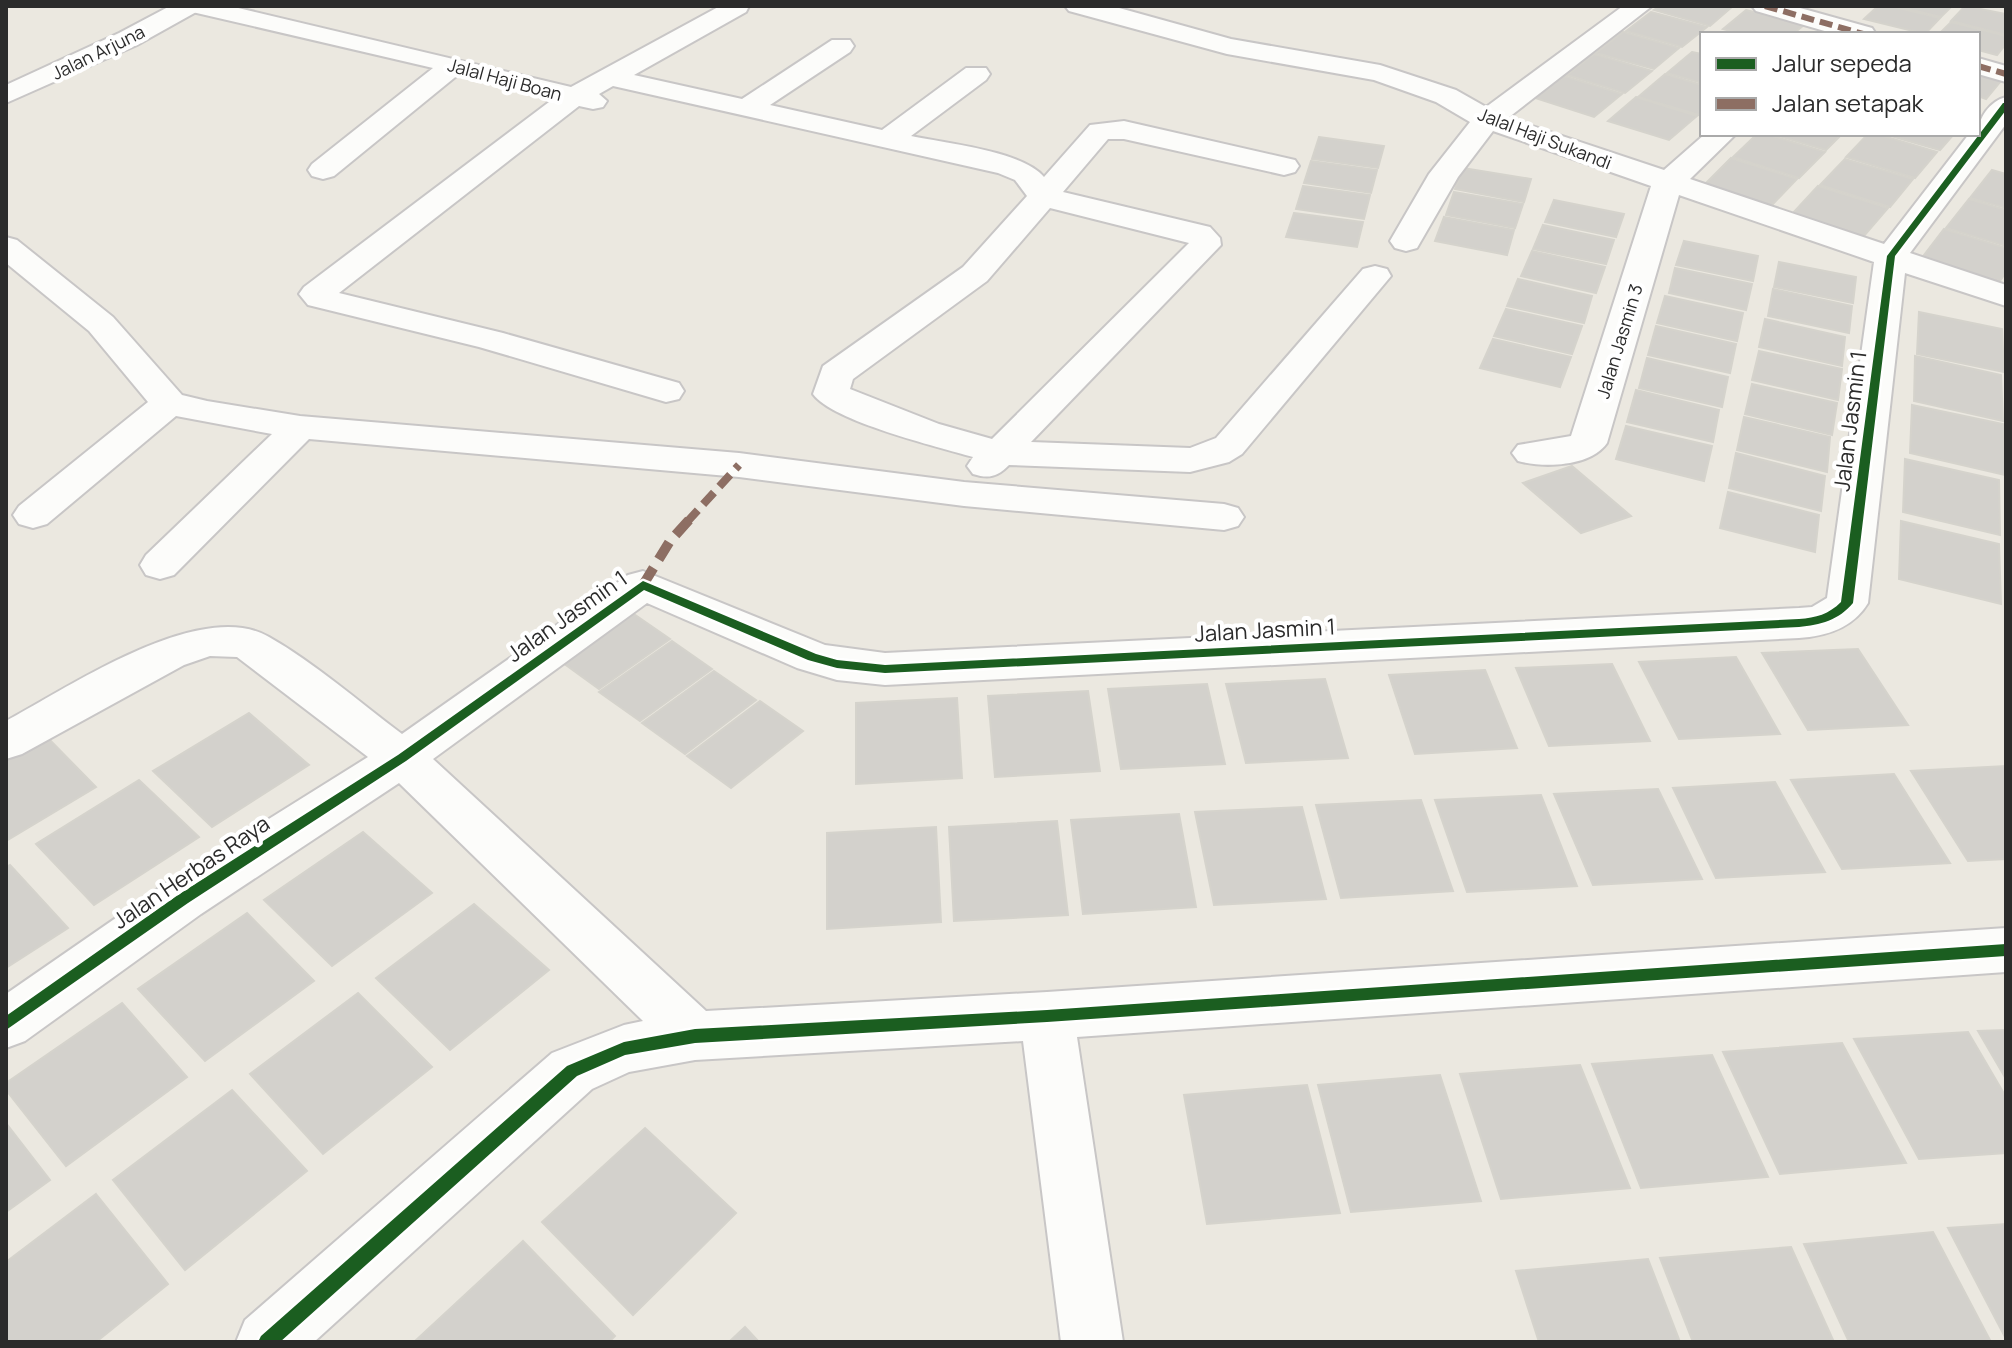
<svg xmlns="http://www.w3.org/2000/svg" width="2012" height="1348" font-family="Manrope,sans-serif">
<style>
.building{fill:#d3d1cc;stroke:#d5d3cc;stroke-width:2}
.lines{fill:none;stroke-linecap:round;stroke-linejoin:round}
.street-casing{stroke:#c8c6c6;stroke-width:4}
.secondary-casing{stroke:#c8c6c6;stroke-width:4}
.street{fill:#fcfcfa;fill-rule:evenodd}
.secondary{fill:#fcfcfa;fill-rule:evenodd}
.quiet-far2{stroke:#8d6e63;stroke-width:6;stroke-dasharray:13 6;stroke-linecap:butt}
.quiet-far1{stroke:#8d6e63;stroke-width:8;stroke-dasharray:16 8;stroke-linecap:butt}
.quiet{stroke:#8d6e63;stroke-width:10;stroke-dasharray:20 10;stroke-linecap:butt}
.cycleway-casing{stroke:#fff;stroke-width:5}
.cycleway{fill:#1b5e20;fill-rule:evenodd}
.labels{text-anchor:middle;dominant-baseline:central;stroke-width:8;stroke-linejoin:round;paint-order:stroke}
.far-street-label{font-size:18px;fill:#2b2b2b;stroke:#fff}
.street-label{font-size:22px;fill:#2b2b2b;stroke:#fff}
</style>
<rect width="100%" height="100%" fill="#ebe8e0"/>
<g class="building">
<polygon points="1660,6 1733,6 1710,26 1654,10"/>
<polygon points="1878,6 1891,6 1940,18 1925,34 1864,19"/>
<polygon points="1896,6 1952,6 1941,17"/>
<polygon points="1965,6 2006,14 2006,35 1951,21"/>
<polygon points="1746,10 1804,25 1793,34 1742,34 1723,29"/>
<polygon points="1651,12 1707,27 1682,47 1626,31"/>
<polygon points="1951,22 2006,36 2006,44 1997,55 1978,50 1978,34 1939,34"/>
<polygon points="1623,32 1679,48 1654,69 1596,53"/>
<polygon points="1692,52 1702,54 1702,83 1667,73"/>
<polygon points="1594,54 1652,71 1625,93 1567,75"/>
<polygon points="1978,69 2005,76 1986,99 1978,96"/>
<polygon points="1665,74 1702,85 1702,112 1699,115 1638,97"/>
<polygon points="1564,76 1622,94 1594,117 1535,98"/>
<polygon points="1636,97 1697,116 1669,140 1608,121"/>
<polygon points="1757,134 1766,134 1825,152 1799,178 1733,157"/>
<polygon points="1772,134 1842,134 1826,150"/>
<polygon points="1868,134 1877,134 1937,152 1915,178 1846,157"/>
<polygon points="1884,134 1954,134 1940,150"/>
<polygon points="1319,137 1384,146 1378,168 1312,159"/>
<polygon points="1731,158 1797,179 1771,206 1704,185"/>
<polygon points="1845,159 1913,179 1890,207 1820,185"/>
<polygon points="1311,161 1377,170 1371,193 1304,183"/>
<polygon points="1463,168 1531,179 1524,202 1455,189"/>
<polygon points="1992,170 2006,174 2006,208 1970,198"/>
<polygon points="1303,186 1370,195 1364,219 1296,209"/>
<polygon points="1818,186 1888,208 1863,237 1792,214"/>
<polygon points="1454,192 1523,204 1515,228 1446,215"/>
<polygon points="1969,199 2006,210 2006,246 1946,228"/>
<polygon points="1554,200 1624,214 1616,237 1545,222"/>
<polygon points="1294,213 1363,222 1357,247 1286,237"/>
<polygon points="1444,217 1514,230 1507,255 1435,241"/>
<polygon points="1543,225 1614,240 1606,264 1533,249"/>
<polygon points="1944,229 2006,248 2006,272 1998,284 1921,259"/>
<polygon points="1684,241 1758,256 1753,281 1676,265"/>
<polygon points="1532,251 1605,267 1596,293 1521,276"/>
<polygon points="1779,262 1856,277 1853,303 1774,287"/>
<polygon points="1675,268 1752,284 1746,310 1669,293"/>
<polygon points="1518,279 1592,296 1584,323 1507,306"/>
<polygon points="1773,289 1852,306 1849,333 1768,316"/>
<polygon points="1665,296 1743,313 1737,341 1657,323"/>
<polygon points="1506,309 1582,326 1572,354 1494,336"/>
<polygon points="1919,312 2002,329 2004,372 1917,354"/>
<polygon points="1765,319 1845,337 1842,366 1759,347"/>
<polygon points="1656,326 1736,344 1730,373 1648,355"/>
<polygon points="1493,339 1571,357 1560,387 1480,368"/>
<polygon points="1759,351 1842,369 1838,400 1752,380"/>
<polygon points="1915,356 2001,375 2003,421 1914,401"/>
<polygon points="1647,358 1728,377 1722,407 1639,388"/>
<polygon points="1752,384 1837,403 1832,435 1745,414"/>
<polygon points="1636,390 1719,410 1713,442 1627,422"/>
<polygon points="1912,405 2003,424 2005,475 1910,453"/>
<polygon points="1744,417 1830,437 1827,472 1737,450"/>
<polygon points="1626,426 1712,446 1704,481 1616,459"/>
<polygon points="1736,453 1825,476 1821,511 1729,488"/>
<polygon points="1905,459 1999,480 2000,535 1903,512"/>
<polygon points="1572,466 1631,516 1581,533 1523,483"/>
<polygon points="1728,492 1819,515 1815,552 1720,528"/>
<polygon points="1901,521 1999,544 2001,604 1899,579"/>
<polygon points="631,612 670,639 599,689 559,660"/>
<polygon points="672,641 712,669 640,721 599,692"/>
<polygon points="1858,649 1908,725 1808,730 1762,653"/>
<polygon points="1736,657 1780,734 1679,739 1639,662"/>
<polygon points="1612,664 1650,741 1549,746 1516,668"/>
<polygon points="1485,670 1517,748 1415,754 1389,675"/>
<polygon points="714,671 756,700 685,754 642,723"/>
<polygon points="1325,679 1348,758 1246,763 1226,684"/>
<polygon points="1207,684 1225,764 1121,769 1108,689"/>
<polygon points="1088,691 1100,771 995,777 988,696"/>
<polygon points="957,698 962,778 856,784 856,703"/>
<polygon points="760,701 803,731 731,788 687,756"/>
<polygon points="249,713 309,765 212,827 153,771"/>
<polygon points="42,732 96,787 6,841 6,753"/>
<polygon points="2006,766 2006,859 1968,861 1911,771"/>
<polygon points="1894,774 1950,863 1842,869 1791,780"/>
<polygon points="139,780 199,837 94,905 36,844"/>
<polygon points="1775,782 1825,872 1716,878 1673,788"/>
<polygon points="1658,789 1702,879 1593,885 1554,794"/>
<polygon points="1541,795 1577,886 1467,892 1435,800"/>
<polygon points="1421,800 1453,891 1341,898 1316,805"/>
<polygon points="1302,807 1326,899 1214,905 1195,812"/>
<polygon points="1179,814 1196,907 1083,914 1071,820"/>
<polygon points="1057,821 1068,915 954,921 949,827"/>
<polygon points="936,827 941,922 827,929 827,833"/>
<polygon points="363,832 432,893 332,966 264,900"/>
<polygon points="10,865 68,928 6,968 6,867"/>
<polygon points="474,904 549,970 450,1050 376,978"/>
<polygon points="247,913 314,981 205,1061 138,989"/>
<polygon points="358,993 432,1067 323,1154 250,1074"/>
<polygon points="122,1003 187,1077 66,1166 6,1090 6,1083"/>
<polygon points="2006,1030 2006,1079 1978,1031"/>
<polygon points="1968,1032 2006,1097 2006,1153 1919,1159 1854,1039"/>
<polygon points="1842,1043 1906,1163 1780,1174 1723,1052"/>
<polygon points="1712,1055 1768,1177 1641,1188 1592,1064"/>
<polygon points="1580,1065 1630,1188 1501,1199 1460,1074"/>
<polygon points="1440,1075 1481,1201 1351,1212 1318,1085"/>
<polygon points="1307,1085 1340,1213 1207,1224 1184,1095"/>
<polygon points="232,1090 307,1171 185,1270 113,1180"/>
<polygon points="6,1123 50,1180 6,1212"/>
<polygon points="645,1128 736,1213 633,1315 542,1222"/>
<polygon points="96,1194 168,1284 96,1342 6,1342 6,1262"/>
<polygon points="2006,1224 2006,1339 1948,1228"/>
<polygon points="1933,1232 1991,1342 1849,1342 1804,1244"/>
<polygon points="523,1241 615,1336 609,1342 414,1342"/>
<polygon points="1791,1247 1834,1342 1693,1342 1660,1258"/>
<polygon points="1648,1259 1680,1342 1539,1342 1516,1271"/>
<polygon points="745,1327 759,1342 729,1342"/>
</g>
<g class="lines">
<g class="street-casing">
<g id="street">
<path d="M 184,6 L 230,6 L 571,87 L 720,6 L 749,6 L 746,12 L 634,75 L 742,99 L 832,40 L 850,40 L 854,46 L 850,52 L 770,105 L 882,130 L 966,68 L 986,68 L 990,74 L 986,80 L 911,136 C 944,143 1023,151 1044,177 L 1090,125 L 1124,121 L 1295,160 L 1299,166 L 1295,172 L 1284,175 L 1124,139 L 1108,139 L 1063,192 L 1210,227 L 1220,238 L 1221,245 L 1031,442 L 1190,448 L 1216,438 L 1363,269 L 1375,266 L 1387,269 L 1391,276 L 1242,454 L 1229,462 L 1190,472 L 1009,465 C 997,477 989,479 973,474 L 967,466 L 973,457 C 938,447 832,421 813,394 L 823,366 L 963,267 L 1027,196 L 1015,180 L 998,173 L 613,86 L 599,94 L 607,101 L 603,107 L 593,109 L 579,106 L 339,293 L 503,333 L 679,383 L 684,391 L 679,399 L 666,402 L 479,347 L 308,305 L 299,294 L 304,287 L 553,99 L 459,74 L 334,176 L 323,179 L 312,176 L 308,170 L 312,164 L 433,68 L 188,11 ZM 1050,208 L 1189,243 L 992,439 L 939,424 L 850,389 L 853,379 L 987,281 Z"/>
<path d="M 1065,6 L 1112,6 L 1231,39 L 1380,65 L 1456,90 L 1486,107 L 1623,6 L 1652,6 L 1508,118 L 1664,170 L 1705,134 L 1736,134 L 1690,179 L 1884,244 L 1969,134 L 1978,134 C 1978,118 1990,101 2006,97 L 2006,124 L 1910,253 L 2006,285 L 2006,306 L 1905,273 L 1868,603 C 1853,628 1827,636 1799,638 L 885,685 L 837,680 L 797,668 L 647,603 L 433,759 L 706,1011 L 1047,992 L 2006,928 L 2006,972 L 1077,1037 L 1123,1342 L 1061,1342 L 1023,1041 L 695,1060 L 629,1072 L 592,1089 L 314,1342 L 236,1342 L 245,1320 L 552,1053 L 624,1025 L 643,1021 L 399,783 L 201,914 L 25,1041 L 6,1048 L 6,994 L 165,884 L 368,757 L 237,657 L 210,656 L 184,665 L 22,754 L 6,759 L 6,721 C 68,688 201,597 269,637 C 315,663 359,702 402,734 L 628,575 L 643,571 L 825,645 L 885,653 L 1799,608 L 1812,607 L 1827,598 L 1874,262 L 1679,195 L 1607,443 C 1590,467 1544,468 1518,461 L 1512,453 L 1518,445 L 1571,436 L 1651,186 L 1493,131 L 1458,177 L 1417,248 L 1406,251 L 1395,248 L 1390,241 L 1429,174 L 1470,122 L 1436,102 L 1374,80 L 1227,54 L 1069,11 Z"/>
<polygon points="1752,6 1793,6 1872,28 1876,34 1835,34 1756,11"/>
<polygon points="1978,58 2006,66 2006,82 1978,74"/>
<polygon points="6,237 17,240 113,317 182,395 207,401 300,416 739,453 964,482 1224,504 1238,508 1244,517 1238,526 1224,530 964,506 739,477 309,439 174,575 160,579 146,575 140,565 146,555 272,434 176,416 47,524 33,528 19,524 13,515 19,506 148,402 89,331 6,263"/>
</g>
</g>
<g class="secondary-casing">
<polygon id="secondary" points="170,6 202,6 198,11 137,45 6,103 6,85 119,33"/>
</g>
<use href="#street" class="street"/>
<use href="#secondary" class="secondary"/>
<g class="quiet-far2">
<polyline points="1765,6 1863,34"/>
<polyline points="1978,66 2006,74"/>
</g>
<polyline class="quiet-far1" points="687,522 739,465"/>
<polyline class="quiet" points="643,585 670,541 689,520"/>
<g class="cycleway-casing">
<g id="cycleway">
<path d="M 2003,103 L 2006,103 L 2006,110 L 1895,256 L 1853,603 C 1839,620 1820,625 1799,627 L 885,673 L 837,668 L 808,660 L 644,590 L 406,761 L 188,903 L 6,1030 L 6,1016 L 178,895 L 398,755 L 643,581 L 816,654 L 837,660 L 885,665 L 1799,619 C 1816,618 1829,614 1841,602 L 1887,256 Z"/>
<polygon points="2006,944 2006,956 1047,1022 695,1043 625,1055 577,1076 280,1342 258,1342 261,1336 567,1066 624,1042 695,1029 1047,1010"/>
</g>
</g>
<use href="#cycleway" class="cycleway"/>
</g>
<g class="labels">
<g class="far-street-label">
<text transform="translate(98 52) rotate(-26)">Jalan Arjuna</text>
<text transform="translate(505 79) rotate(15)">Jalal Haji Boan</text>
<text transform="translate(1545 138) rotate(21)">Jalal Haji Sukandi</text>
<text transform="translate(1619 341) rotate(-73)">Jalan Jasmin 3</text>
</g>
<g class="street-label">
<text transform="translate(1850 421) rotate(-83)">Jalan Jasmin 1</text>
<text transform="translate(567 616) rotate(-35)">Jalan Jasmin 1</text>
<text transform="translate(1265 630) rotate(-3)">Jalan Jasmin 1</text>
<text transform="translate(191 872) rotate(-34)">Jalan Herbas Raya</text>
</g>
</g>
<rect width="2012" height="1348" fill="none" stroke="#2b2b2b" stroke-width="16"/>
<rect x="1700" y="32" width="280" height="104" fill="#ffffff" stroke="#aaaaaa" stroke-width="2"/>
<rect x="1716" y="58" width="40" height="12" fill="#1b5e20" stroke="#aaaaaa" stroke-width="2"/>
<text x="1772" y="72" font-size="24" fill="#2b2b2b">Jalur sepeda</text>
<rect x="1716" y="98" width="40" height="12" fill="#8d6e63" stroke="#aaaaaa" stroke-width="2"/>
<text x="1772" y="112" font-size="24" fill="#2b2b2b">Jalan setapak</text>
</svg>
